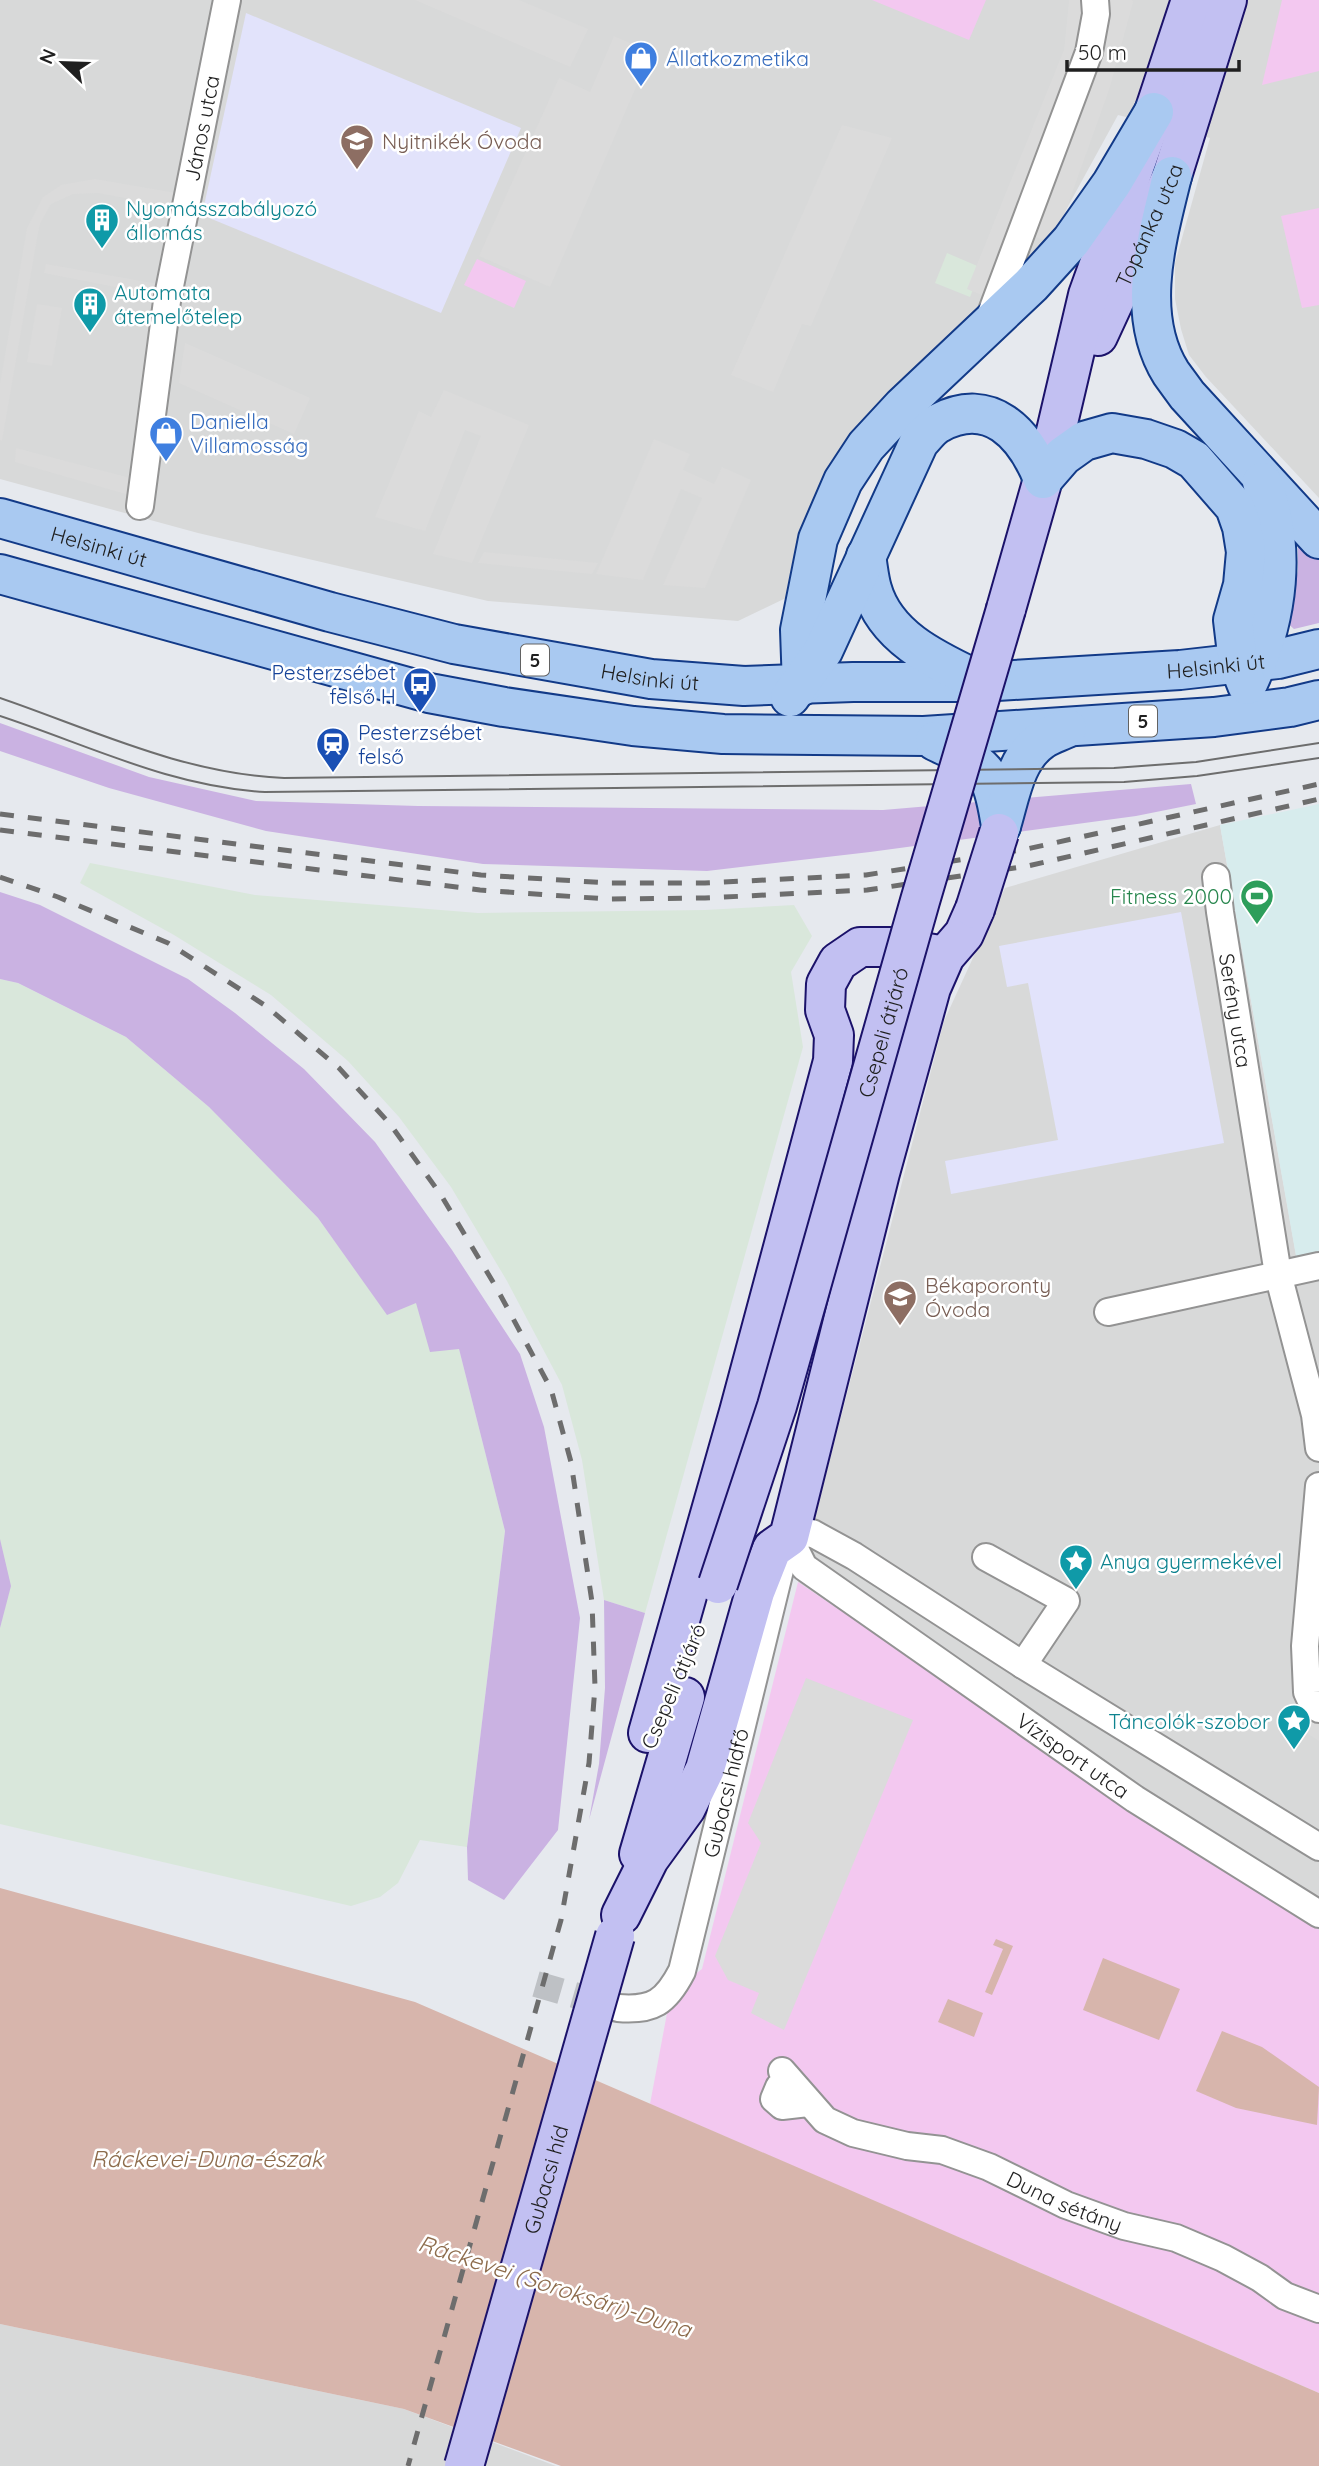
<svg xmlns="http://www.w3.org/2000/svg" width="1319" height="2466" font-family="Quicksand,sans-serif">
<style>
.residential{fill:#d8d9d9}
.commercial{fill:#d7eced}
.industrial{fill:#d9e7db}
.education{fill:#e2e3fb}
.grass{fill:#cab2e2}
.park{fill:#f3c8f0}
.parking{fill:#dbdbdb}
.water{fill:#d7b5ac}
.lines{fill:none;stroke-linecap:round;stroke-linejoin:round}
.street-tunnel{stroke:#bec1c5;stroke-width:26;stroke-dasharray:26 13;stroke-linecap:butt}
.street-casing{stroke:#939393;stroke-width:30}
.secondary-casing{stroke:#1b126a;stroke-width:42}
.primary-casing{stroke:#123a88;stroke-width:42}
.street{stroke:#fff;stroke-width:26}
.secondary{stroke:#c2c0f2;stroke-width:38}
.primary{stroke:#a9c9f1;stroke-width:38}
.tram{stroke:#6d6d6d;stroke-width:2}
.rail{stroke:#6d6d6d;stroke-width:5;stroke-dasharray:14 14;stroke-linecap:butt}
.secondary-bridge-casing{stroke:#1b126a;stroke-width:42;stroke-linecap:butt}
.secondary-bridge{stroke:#c2c0f2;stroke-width:38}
.labels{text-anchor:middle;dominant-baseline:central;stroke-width:5;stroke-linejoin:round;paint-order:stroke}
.shield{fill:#fff;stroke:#626262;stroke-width:2}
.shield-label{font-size:19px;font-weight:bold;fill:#1f1f1f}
.shop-label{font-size:21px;fill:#366cbe;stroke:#fff;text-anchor:start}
.street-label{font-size:21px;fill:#1f1f1f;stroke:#fff}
.education-label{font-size:21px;fill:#785e54;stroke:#fff;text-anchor:start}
.culture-label{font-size:21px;fill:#0d838f;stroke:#fff;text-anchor:start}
.transit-label{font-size:21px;fill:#164399;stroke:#fff;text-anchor:end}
.leisure-label{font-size:21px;fill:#27864d;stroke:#fff;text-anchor:end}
.water-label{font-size:23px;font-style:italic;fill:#8d6c4c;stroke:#fff}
</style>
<rect width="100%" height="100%" fill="#e6e9ee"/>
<g class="residential">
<polygon points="0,0 1319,0 1319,498 1206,377 1189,355 1181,329 1175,299 1175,263 1210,138 1118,115 999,332 879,441 788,597 738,621 488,601 198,533 0,479"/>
<polygon points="1220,825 1296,1255 1319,1251 1319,1930 798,1582 944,1021 1005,888"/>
<polygon points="0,2324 404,2409 556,2466 0,2466"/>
</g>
<polygon class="commercial" points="1319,804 1319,1251 1296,1256 1220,825"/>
<g class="industrial">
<polygon points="947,253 982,268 970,297 935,283"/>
<polygon points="90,863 255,895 478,913 705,910 794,905 812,936 791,972 803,1047 645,1613 604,1600 582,1460 562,1385 507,1281 451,1187 399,1117 348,1061 271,995 174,935 80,883"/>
<polygon points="0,979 18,983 126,1037 209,1107 318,1218 387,1314 417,1302 459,1349 505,1531 467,1847 420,1840 398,1883 380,1897 351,1906 0,1824"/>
</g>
<g class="education">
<polygon points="246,13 521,128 441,313 202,215"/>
<polygon points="1181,912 1224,1143 951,1194 945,1161 1058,1140 1028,983 1007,987 999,946"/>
</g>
<g class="grass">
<polygon points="1298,542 1319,556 1319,623 1294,629 1286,622 1298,571"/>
<polygon points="0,723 149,777 256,801 418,806 883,810 1191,784 1196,804 1136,816 870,852 707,871 483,864 266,831 109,788 0,751"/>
<polygon points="0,892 40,905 188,979 235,1013 304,1069 375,1142 452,1250 520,1354 544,1427 580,1618 558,1830 504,1900 468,1880 467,1847 505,1531 459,1349 430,1352 416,1303 387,1315 318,1218 209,1107 126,1037 18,983 0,979"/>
<polygon points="0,1539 11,1586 0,1628"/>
<polygon points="604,1600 645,1613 589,1820 599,1764 605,1688"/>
</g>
<g class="park">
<polygon points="872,0 986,0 969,40"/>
<polygon points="1282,0 1319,0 1319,71 1262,85"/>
<polygon points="1319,208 1319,305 1302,308 1281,216"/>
<polygon points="477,259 526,281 514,308 464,285"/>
<polygon points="798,1582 1319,1930 1319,2393 650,2104 671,1992 702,1969"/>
</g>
<g class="parking">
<polygon points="415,0 519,0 588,29 570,67"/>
<polygon points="1069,0 1132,0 1133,2 1109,90 1063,218 1051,241 1030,236 1006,305 967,289 1064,50"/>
<polygon points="614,36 651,52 550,287 479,256 559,78 590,92"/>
<polygon points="842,125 892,138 811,326 802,324 773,392 731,375"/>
<polygon points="95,179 176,193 173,207 98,193 73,194 51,204 40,224 38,233 2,441 0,440 0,384 27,228 43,197 61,185"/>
<polygon points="46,264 158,284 156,295 44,273"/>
<polygon points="37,304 62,308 52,366 27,362"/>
<polygon points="185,343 310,398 294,434 179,383"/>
<polygon points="444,390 529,425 472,563 433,554 481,436 465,430 425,531 375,517 419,411 431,417"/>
<polygon points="654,439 690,454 683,470 714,484 722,467 751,480 705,588 663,585 702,498 681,489 643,580 596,574"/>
<polygon points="16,448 138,480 136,497 15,462"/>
<polygon points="484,552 598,563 592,574 478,563"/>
<polygon points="1319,1671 1319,1741 1289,1722"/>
<polygon points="806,1678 913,1720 784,2030 751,2013 759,1993 728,1980 715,1956 761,1843 748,1823"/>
</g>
<g class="water">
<polygon points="0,1888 415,2002 1319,2393 1319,2466 561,2466 404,2409 0,2324"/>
<polygon points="996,1939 1013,1946 992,1995 985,1992 1003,1949 993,1945"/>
<polygon points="1103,1958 1180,1989 1159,2040 1083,2010"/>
<polygon points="948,1999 983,2013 974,2037 938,2022"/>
<polygon points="1222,2031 1262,2047 1319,2087 1317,2125 1236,2108 1196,2091"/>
</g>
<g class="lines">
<polyline class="street-tunnel" points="536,1984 612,2006"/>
<g class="street-casing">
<g id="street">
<polyline points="989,319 1089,52 1096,14 1095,0"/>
<path id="s1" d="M 140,506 L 167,301 L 227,0"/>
<path id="s2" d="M 1216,877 L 1220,912 L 1278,1274 L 1315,1415 L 1319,1448"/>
<polyline points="1108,1312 1319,1266"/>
<polyline points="1319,1486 1305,1646 1307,1692 1313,1705 1319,1709"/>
<path id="s3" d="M 789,1537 L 804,1567 L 1135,1799 L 1319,1914"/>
<polyline points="789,1537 812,1533 854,1556 1023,1665 1319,1847"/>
<polyline points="986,1557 1066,1601 1023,1665"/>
<path id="s4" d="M 618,2008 C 653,2011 666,2002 682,1971 L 781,1566"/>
<path id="s5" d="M 782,2071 L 825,2120 L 853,2133 L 907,2146 L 942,2150 L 989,2167 L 1066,2205 L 1124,2226 L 1176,2238 L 1223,2258 L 1260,2278 L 1285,2296 L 1319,2309"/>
<polyline points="794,2086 785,2084 779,2087 774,2099 782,2106 808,2103"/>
</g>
</g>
<g class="secondary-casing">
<g id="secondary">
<path id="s6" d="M 1098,336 L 1172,176 L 1227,0"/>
<polyline points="1006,609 1053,444 1088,295 1154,112 1191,0"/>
<polyline points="648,1733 739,1412 833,1061 834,1035 825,1010 826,984 838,962 860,947 890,947 940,955"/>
<polyline points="639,1854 685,1697"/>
<polyline points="621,1915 649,1859 686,1808 705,1769 755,1592 772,1549 789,1537 880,1173 931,988 945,956 964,934 975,909"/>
</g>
</g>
<g class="primary-casing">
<g id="primary">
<path d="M 1172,176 C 1157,238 1134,314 1171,373 C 1176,380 1182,388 1187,395 L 1319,539"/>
<path id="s7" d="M 0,518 L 330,612 L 454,644 L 651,679 L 744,686 L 853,682 L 981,682 L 1180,670 L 1278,659 L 1319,649"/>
<path d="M 866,556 C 868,567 869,579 872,589 C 885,636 933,659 973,678"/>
<polyline points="0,574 429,693 504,707 633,726 723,734 924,736 1214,717 1290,707 1319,700"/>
<path d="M 1249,681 C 1278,618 1287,548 1262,482"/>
<polyline points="802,686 800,630 818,539 843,481 866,446 903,406 1031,285 1071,241 1112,183 1154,112"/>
<path d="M 790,697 L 823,651 L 919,442 C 925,436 931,427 939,423 C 990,395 1025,434 1043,479 L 1063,456 L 1084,441 L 1112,433 L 1146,439 L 1175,449 L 1194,460 L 1235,507 L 1242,527 L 1246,552 L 1243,585 L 1233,620 L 1238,662 L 1247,685"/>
<path d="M 935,741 C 951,749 972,757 984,771 C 995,784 998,809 1001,826"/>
<path d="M 1001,826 C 1010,797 1015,758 1042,740 C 1049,735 1059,732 1067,728"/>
</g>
</g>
<use href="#street" class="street"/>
<use href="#secondary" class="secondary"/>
<use href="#primary" class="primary"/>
<g class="tram">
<path d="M 0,698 C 93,730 184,774 284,778 L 1114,768 L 1196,762 L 1319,743"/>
<path d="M 0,716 C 88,745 171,787 265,792 L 1124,782 L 1197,776 L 1319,758"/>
</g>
<g class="rail">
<polyline points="0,814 481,875 608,883 705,883 866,875 1027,849 1319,784"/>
<polyline points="0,830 480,890 607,899 705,898 867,890 1028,866 1319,799"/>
<polyline points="0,877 58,897 168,943 266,1006 339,1068 390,1124 441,1195 496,1287 551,1389 571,1462 592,1602 595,1687 589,1763 561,1920 408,2466"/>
</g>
<g class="secondary-bridge-casing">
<g id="secondary-bridge">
<polyline points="975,909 999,833"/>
<path id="s8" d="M 718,1584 L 777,1406 L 920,901 L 1006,609"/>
<path id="s9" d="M 464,2466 L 615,1936"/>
</g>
</g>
<use href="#secondary-bridge" class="secondary-bridge"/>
</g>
<defs>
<g id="shop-pin" transform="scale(1.75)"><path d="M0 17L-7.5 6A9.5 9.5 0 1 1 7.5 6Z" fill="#3f7fe0" stroke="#fff"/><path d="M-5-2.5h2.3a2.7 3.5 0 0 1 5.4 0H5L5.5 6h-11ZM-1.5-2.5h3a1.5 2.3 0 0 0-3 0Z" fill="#fff"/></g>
<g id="school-pin" transform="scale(1.75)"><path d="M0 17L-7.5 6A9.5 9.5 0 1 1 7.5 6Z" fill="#8d6e63" stroke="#fff"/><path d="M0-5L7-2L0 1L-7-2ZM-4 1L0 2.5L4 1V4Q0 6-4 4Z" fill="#fff"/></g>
<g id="building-pin" transform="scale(1.75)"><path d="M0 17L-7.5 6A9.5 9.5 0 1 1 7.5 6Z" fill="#0f9aa8" stroke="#fff"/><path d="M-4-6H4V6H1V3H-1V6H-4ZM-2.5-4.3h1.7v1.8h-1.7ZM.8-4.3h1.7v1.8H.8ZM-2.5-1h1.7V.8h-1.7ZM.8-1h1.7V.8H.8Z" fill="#fff"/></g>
<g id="bus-pin" transform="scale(1.75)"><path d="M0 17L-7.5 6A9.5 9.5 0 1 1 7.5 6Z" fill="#1a4fb4" stroke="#fff"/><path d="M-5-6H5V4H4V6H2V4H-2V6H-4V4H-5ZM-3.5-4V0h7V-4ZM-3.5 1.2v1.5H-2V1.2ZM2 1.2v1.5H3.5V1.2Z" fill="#fff"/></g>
<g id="station-pin" transform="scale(1.75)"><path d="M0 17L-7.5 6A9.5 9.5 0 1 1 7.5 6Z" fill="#1a4fb4" stroke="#fff"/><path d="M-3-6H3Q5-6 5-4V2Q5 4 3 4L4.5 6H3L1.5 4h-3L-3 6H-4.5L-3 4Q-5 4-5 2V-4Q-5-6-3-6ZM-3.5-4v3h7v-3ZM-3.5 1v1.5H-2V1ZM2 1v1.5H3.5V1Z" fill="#fff"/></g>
<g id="stadium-pin" transform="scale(1.75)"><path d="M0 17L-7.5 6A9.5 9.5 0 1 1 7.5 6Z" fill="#2e9e5b" stroke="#fff"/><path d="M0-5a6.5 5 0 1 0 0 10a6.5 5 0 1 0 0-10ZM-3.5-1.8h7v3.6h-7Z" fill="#fff"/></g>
<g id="sight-pin" transform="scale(1.75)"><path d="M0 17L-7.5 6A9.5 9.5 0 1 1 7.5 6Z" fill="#0f9aa8" stroke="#fff"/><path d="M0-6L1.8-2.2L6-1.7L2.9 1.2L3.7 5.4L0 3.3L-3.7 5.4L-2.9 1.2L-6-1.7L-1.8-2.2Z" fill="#fff"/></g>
</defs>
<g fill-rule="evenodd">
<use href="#shop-pin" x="641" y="58"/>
<use href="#school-pin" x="357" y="141"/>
<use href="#building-pin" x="102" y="220"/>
<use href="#building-pin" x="90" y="304"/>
<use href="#shop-pin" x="166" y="433"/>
<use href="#bus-pin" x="420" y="684"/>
<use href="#station-pin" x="333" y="744"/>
<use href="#stadium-pin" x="1257" y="896"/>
<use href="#school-pin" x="900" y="1297"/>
<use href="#sight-pin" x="1076" y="1561"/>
<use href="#sight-pin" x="1294" y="1721"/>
</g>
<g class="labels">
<g class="shield">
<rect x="521" y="644.5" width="28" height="31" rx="5"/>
<rect x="1129" y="705.5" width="28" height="31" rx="5"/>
</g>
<g class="shield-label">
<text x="535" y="660">5</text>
<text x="1143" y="721">5</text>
</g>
<g class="shop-label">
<text x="666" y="58">Állatkozmetika</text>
<text x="190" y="421">Daniella<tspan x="190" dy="24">Villamosság</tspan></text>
</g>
<g class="street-label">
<text stroke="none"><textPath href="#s1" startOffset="383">János utca</textPath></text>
<text stroke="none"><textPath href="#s6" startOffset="122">Topánka utca</textPath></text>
<text stroke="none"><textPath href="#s7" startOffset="103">Helsinki út</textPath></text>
<text stroke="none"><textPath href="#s7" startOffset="1237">Helsinki út</textPath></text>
<text stroke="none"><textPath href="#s7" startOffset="670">Helsinki út</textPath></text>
<text stroke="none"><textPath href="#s2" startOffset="135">Serény utca</textPath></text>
<text stroke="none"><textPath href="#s8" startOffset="576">Csepeli átjáró</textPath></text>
<text transform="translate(673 1686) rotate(-67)">Csepeli átjáró</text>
<text stroke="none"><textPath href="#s3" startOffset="362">Vízisport utca</textPath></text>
<text stroke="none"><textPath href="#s4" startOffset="264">Gubacsi hídfő</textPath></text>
<text stroke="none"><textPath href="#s9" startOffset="298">Gubacsi híd</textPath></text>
<text stroke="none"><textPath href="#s5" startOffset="320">Duna sétány</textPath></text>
</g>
<g class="education-label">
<text x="382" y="141">Nyitnikék Óvoda</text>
<text x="925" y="1285">Békaporonty<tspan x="925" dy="24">Óvoda</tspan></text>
</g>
<g class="culture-label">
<text x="126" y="208">Nyomásszabályozó<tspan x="126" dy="24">állomás</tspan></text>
<text x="114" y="292">Automata<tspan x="114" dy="24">átemelőtelep</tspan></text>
<text x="1100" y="1561">Anya gyermekével</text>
<text x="1270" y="1721" text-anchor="end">Táncolók-szobor</text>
</g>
<g class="transit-label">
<text x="396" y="672">Pesterzsébet<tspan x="396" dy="24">felső H</tspan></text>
<text x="358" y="732" text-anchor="start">Pesterzsébet<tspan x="358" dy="24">felső</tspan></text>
</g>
<g class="leisure-label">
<text x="1232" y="896">Fitness 2000</text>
</g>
<g class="water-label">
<text x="207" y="2158">Ráckevei-Duna-észak</text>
<text transform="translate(555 2286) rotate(18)">Ráckevei (Soroksári)-Duna</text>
</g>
</g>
<g transform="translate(63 63) rotate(293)" stroke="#ffffff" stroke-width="5" paint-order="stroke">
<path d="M0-5L12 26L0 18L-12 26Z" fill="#1f1f1f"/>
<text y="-10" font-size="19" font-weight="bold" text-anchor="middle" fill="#1f1f1f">N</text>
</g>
<path d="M1067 60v10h172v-10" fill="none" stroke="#1f1f1f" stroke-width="3.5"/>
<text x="1078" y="60" font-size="21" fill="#1f1f1f" stroke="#ffffff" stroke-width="5" paint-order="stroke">50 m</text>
</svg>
